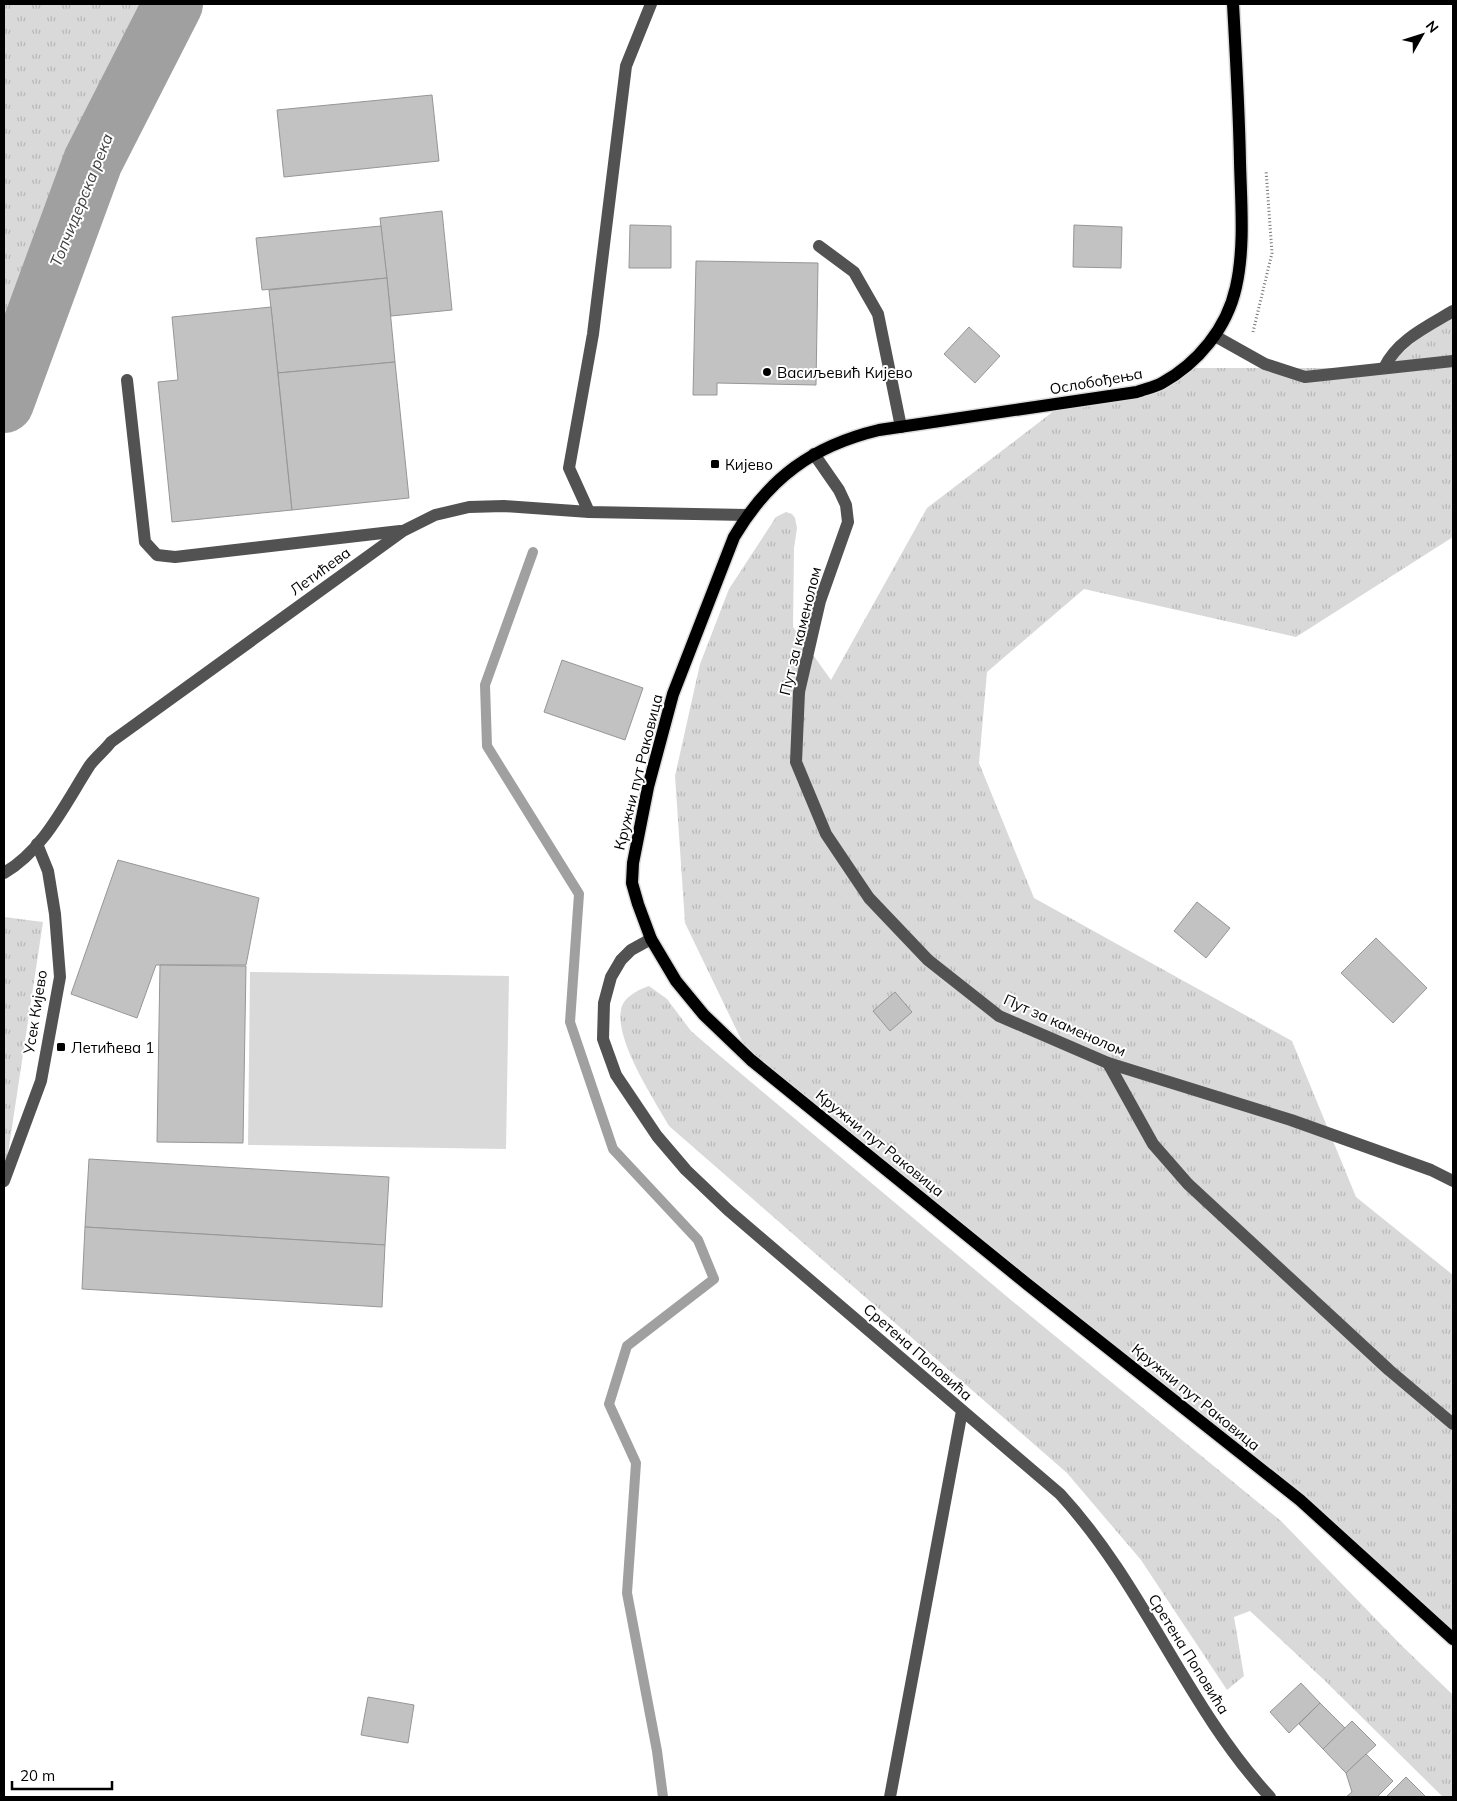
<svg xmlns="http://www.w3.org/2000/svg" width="1457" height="1801" font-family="Mulish,sans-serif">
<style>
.grass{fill:url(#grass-tufts)}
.garden{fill:#d9d9d9}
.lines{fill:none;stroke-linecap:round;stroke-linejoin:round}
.stream{stroke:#a0a0a0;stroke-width:10}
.river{stroke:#a0a0a0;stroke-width:60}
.building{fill:#c2c2c2;stroke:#969696}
.major-casing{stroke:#dbdbdb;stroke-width:15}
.path{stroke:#747474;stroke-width:3;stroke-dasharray:1 2.5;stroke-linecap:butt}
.minor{stroke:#525252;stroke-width:12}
.major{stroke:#000;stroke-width:12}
.poi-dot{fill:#000;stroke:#fff;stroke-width:2}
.labels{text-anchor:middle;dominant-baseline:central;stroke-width:4;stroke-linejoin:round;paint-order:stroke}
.poi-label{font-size:15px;fill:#000;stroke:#fff;text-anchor:start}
.street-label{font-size:15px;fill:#000;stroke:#fff}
.water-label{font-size:16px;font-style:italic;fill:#414141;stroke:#fff}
</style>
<defs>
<pattern id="grass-tufts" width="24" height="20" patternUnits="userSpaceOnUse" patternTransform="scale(1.25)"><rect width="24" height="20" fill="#d9d9d9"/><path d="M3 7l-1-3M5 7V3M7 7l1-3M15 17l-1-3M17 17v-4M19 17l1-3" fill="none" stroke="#b8b8b8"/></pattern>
</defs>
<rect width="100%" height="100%" fill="#fff"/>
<g class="grass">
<polygon points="4,4 150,4 145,11 4,372"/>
<polygon points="1453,309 1453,537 1296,637 1084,589 987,672 979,763 1034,898 1292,1041 1356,1197 1453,1275 1453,1639 1300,1500 751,1060 685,923 675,776 700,664 729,589 776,517 786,512 792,514 795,518 797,528 794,548 793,627 831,680 927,508 1063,404 1161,384 1184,368 1384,368"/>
<polygon points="4,917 43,922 4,1180"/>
<path d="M 649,986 L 667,999 L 691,1031 L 720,1056 L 1011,1300 L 1281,1521 L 1400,1644 L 1453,1695 L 1453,1797 L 1443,1797 L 1322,1678 L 1250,1611 L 1234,1617 L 1244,1676 L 1227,1690 L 1141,1560 L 1067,1473 L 669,1126 C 654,1099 615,1041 621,1010 C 623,997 638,990 649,986 Z"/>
</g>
<polygon class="garden" points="250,972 509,976 506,1149 248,1145"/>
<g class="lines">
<polyline class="stream" points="533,552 485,685 487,746 579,894 570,1022 613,1149 698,1240 714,1279 627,1346 609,1404 636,1463 627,1593 657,1751 663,1797"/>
<polyline class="river" points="4,403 93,161 173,4"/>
</g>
<g class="building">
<polygon points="432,95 439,161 284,177 277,110"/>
<polygon points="442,211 452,310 391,316 380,218"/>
<polygon points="630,225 671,226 671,268 629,268"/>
<polygon points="1074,225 1122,227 1121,268 1073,267"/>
<polygon points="381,226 387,278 262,290 256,238"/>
<polygon points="696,261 818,263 816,385 717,383 717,395 693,395"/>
<polygon points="387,278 395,362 278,373 269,290"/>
<polygon points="271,307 292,510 172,522 158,382 178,380 172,317"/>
<polygon points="969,327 1000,356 975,383 944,354"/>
<polygon points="395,362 409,498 292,510 278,373"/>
<polygon points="562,660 643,688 625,740 544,712"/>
<polygon points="118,860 259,898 246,965 156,965 137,1018 71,994"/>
<polygon points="1197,902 1230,928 1206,958 1174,931"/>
<polygon points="1376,938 1427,988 1393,1023 1341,973"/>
<polygon points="160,965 246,966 243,1143 157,1142"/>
<polygon points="895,992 912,1012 890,1031 873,1011"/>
<polygon points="89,1159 389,1177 385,1245 85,1227"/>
<polygon points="85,1227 385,1245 382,1307 82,1289"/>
<polygon points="1301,1683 1320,1703 1289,1733 1270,1712"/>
<polygon points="368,1697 414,1705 408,1743 361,1735"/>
<polygon points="1320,1703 1345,1728 1323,1749 1299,1724"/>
<polygon points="1352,1721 1376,1745 1346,1773 1323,1749"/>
<polygon points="1366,1754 1393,1781 1377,1797 1346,1797 1352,1792 1346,1773"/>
<polygon points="1406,1777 1426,1797 1386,1797"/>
</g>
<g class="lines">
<g class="major-casing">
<path id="major" d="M 1233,4 C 1236,57 1239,109 1240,162 C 1241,203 1245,247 1236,287 C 1227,328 1198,363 1162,383 C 1155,387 1145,389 1137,392 L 879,430 C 812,446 769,478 734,537 L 673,694 L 648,787 L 633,863 L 632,883 L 638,904 L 651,939 L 676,981 L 704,1015 L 751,1060 L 1027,1284 L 1300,1500 L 1453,1639"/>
</g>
<polyline class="path" points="1253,332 1272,253 1266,170"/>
<g class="minor">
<polyline points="819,246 854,272 878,314 901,427"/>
<polyline points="1215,336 1265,364 1305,377 1453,361"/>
<path d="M 1384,368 C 1397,340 1428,326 1453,311"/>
<polyline points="127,380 145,542 157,555 175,557 400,531"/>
<polyline points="814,454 839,490 846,505 848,522 820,601 799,692 796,762 826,834 869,898 928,960 999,1016 1108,1063 1291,1120 1431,1170 1453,1181"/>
<polyline points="589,512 569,468 593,334 626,66 651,4"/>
<path d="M 4,873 C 44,850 66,802 90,765 C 96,757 105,750 111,742 L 403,531 L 435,515 L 469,507 L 504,506 L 589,512 L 747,515"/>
<path d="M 651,939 L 631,950 L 621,960 L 611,977 L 604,1003 L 603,1039 L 616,1075 L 657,1136 L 686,1170 L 728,1210 L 1060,1494 C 1144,1585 1186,1706 1270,1797"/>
<polyline points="1108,1063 1153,1144 1188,1184 1389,1370 1453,1424"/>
<polyline points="4,1181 41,1081 60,977 55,914 48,871 37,844"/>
<polyline points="890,1797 962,1411"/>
</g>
<use href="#major" class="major"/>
</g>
<g class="poi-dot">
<circle cx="767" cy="372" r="5"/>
<rect x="710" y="459" width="10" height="10" rx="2.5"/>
<rect x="56" y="1042" width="10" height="10" rx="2.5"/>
</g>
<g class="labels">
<g class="poi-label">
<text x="777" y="372">Васиљевић Кијево</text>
<text x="725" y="464">Кијево</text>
<text x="71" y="1047">Летићева 1</text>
</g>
<g class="street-label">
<text transform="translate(1096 381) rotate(-10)">Ослобођења</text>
<text transform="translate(320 571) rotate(-36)">Летићева</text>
<text transform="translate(800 631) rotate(-76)">Пут за каменолом</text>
<text transform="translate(638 772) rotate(-76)">Кружни пут Раковица</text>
<text transform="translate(35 1012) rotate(-81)">Усек Кијево</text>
<text transform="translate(1065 1025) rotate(24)">Пут за каменолом</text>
<text transform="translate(880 1143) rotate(39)">Кружни пут Раковица</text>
<text transform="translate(918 1352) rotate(41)">Сретена Поповића</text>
<text transform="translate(1196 1397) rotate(39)">Кружни пут Раковица</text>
<text transform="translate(1189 1654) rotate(58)">Сретена Поповића</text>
</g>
<g class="water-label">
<text transform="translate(81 200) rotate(-68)">Топчидерска река</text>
</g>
</g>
<rect width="1457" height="1801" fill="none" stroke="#000000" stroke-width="10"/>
<g transform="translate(1422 35) rotate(51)" stroke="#ffffff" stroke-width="4" paint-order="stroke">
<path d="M0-4L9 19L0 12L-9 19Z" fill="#000000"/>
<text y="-8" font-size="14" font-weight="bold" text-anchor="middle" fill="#000000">N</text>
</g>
<path d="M12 1781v8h100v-8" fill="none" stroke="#000000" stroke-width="2.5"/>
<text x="20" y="1781" font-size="15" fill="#000000" stroke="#ffffff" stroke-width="4" paint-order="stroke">20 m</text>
</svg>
